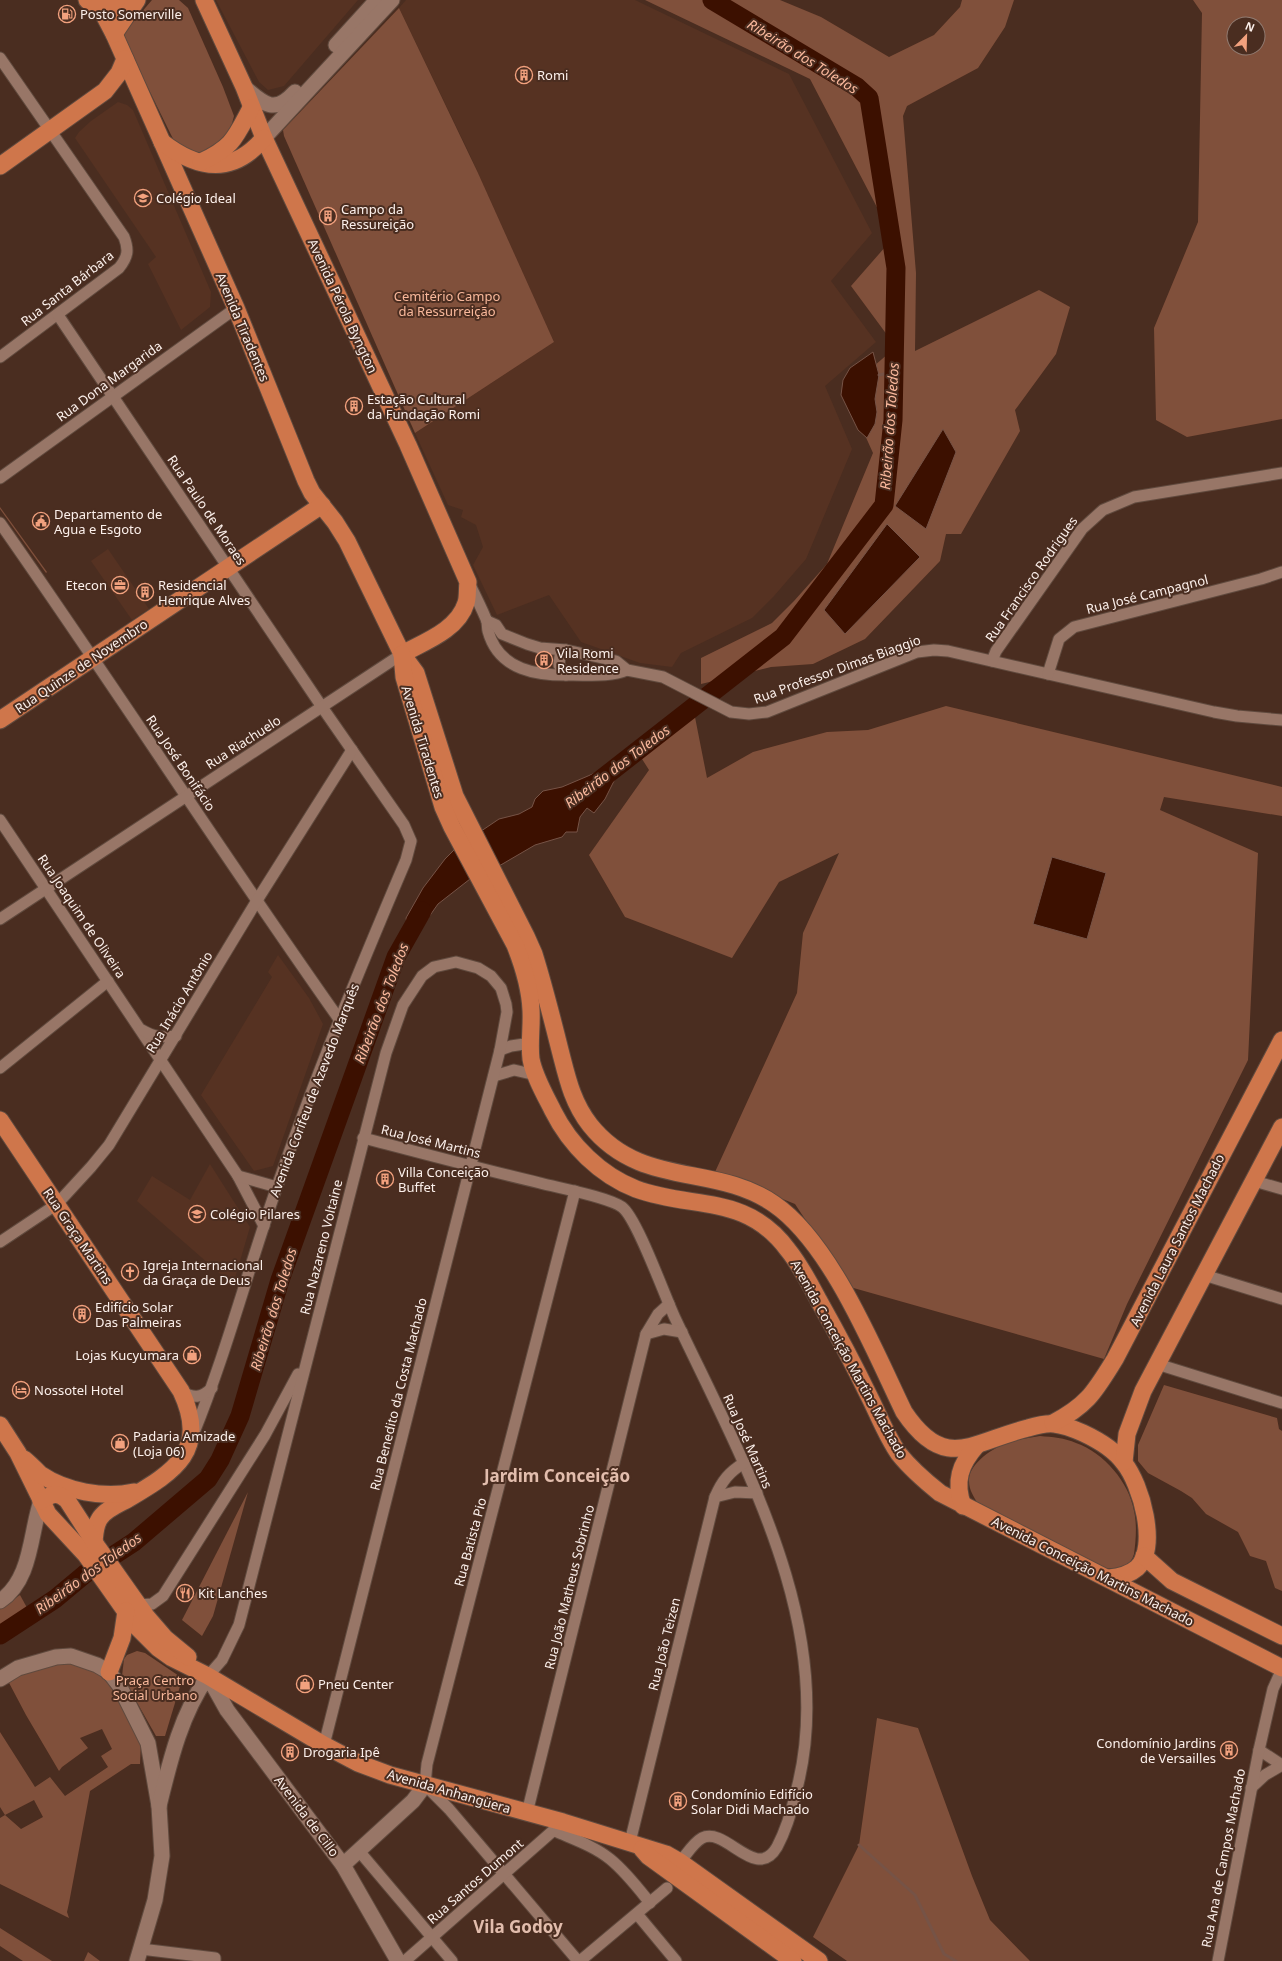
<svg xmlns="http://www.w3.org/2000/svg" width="1282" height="1961" font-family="'Noto Sans',sans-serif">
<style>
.built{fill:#563222}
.green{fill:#80503b;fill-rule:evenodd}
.water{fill:#3c1000;stroke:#765346}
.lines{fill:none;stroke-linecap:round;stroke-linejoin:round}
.stream{stroke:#765346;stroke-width:3}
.river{stroke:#3c1000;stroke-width:19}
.street-casing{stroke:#604a3e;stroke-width:13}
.secondary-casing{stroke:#604a3e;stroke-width:17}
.primary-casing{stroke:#604a3e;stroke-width:19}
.street{stroke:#987667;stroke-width:11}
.secondary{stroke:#987667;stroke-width:15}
.primary{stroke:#cf764b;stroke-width:17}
.labels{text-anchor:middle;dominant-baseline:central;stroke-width:4;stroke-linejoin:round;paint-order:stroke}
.poi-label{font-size:13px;fill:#fcf0eb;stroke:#4a2d20;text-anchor:start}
.street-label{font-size:13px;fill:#fcf0eb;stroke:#4a2d20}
.park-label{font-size:13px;fill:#f9b89b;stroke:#4a2d20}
.water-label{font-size:14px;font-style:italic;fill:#fbb99d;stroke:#4a2d20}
.district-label{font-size:17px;font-weight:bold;fill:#e2bdad;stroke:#4a2d20}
</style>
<rect width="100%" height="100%" fill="#4a2d20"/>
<g class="built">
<polygon points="216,0 358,0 284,86 268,90 259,82"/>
<polygon points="406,0 635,0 789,74 872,233 831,281 876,342 825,386 852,449 806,559 774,596 752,618 681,653 672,667 640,663 581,642 549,595 497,615 473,565 483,547 476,525 461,517 463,510 448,505 415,433 554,342 469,153 399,8"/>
<polygon points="118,102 127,105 133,110 211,292 210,307 181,330 148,264 156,257 75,138 79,132 91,121"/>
<polygon points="108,549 149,609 132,620 91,561"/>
<polygon points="278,955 309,998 323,1024 273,1166 254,1171 201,1095 272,977 268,972"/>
<polygon points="210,1164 250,1227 233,1285 137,1201 152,1176 190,1200"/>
</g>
<g class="green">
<polygon points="152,0 179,0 188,8 223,87 234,116 229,135 215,151 194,154 179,151 122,35"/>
<polygon points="645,0 780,0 821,17 889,57 934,35 960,7 962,0 1014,0 1005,27 978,68 907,106 903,116 916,273 915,351 1039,290 1070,307 1056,354 1015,410 1020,431 961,534 946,534 940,561 865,639 813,664 771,667 701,684 701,658 772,623 794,601 827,564 873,453 845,391 896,347 851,286 893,238 810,79"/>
<path d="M 1193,0 L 1282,0 L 1282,419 L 1187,437 L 1156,420 L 1154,328 L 1198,222 L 1202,13 ZM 1234,24 L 1258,24 L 1258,48 L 1234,48 Z"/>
<polygon points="399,8 478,173 554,342 415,433 284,136 283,130"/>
<polygon points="0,507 47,572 46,573 0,509"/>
<polygon points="946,706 1282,787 1282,816 1164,797 1160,810 1258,853 1248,1060 1127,1304 1104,1359 850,1287 795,1204 715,1172 797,993 803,933 839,853 779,882 732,958 625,917 589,855 649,770 637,751 693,707 707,778 753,752 827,732 868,730"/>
<polygon points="1164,1385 1277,1418 1279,1429 1282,1431 1282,1591 1275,1588 1266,1561 1250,1556 1238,1532 1206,1514 1192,1498 1181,1491 1148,1473 1138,1461 1138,1445"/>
<path d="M 1040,1436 C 1052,1437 1065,1438 1076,1443 C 1104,1453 1129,1482 1134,1511 C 1137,1524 1136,1540 1134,1554 C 1130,1569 1116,1569 1102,1568 L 978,1504 C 974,1497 969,1490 969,1481 C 968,1464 994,1447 1009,1442 C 1019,1439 1030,1438 1040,1436 Z"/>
<polygon points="248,1492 213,1616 202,1636 182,1620"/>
<polygon points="20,1595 31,1615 0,1635 0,1609"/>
<polygon points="137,1651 145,1653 179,1676 181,1683 165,1736 156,1736 122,1676 124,1659 127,1655"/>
<path d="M 72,1661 L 105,1675 L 141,1742 L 140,1764 L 131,1764 L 90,1791 L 69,1903 L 67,1912 L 69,1918 L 0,1884 L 0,1818 L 5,1815 L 0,1807 L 0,1732 L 35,1787 L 50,1777 L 65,1796 L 108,1767 L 101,1756 L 112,1749 L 102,1729 L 80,1738 L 88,1748 L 62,1767 L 59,1771 L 26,1715 L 7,1679 L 20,1671 ZM 34,1800 L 43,1817 L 21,1829 L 5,1815 Z"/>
<polygon points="877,1718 918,1728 972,1876 990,1920 1030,1961 847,1961 813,1937 859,1845"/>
<polygon points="0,1928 52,1961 23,1961 0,1946"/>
<polygon points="88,1952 100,1961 84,1961"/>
</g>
<g class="water">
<polygon points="873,352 879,375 875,399 877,412 875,424 867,438 858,430 841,395 843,380 850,368"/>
<polygon points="943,429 956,452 926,529 895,506"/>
<polygon points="887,524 920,557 845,634 824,610"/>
<polygon points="612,763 618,773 605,799 594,813 587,808 580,817 577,832 566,832 562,837 535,845 499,866 479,872 438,904 419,931 409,934 406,918 423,888 445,859 456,848 499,819 519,814 532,807 535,799 543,791 562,787 595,773"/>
<polygon points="1052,857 1106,873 1087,939 1033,924"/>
</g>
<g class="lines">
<g class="stream">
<polyline points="879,375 894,372"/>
<polyline points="859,1845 915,1895 944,1954 956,1961"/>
</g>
<g class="river">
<polyline points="595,784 783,637 884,505 893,420 896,268 869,98 857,87 712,0"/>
<polyline points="0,1635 55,1599 85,1574 134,1542 208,1479 220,1460 240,1416 280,1280 396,957 422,911"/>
</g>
<g class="street-casing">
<g id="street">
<path d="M 0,58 L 124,237 C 129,250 128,257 119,268 L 0,357"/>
<path d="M 58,315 L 322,707 L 404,825 L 411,841 L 406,860 C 361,966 317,1072 279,1181 C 249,1265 227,1352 193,1435"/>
<polyline points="0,478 236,308"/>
<path d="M 0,523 C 115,687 223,855 339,1019"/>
<path d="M 469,583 C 475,595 481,607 486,619 C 488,623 487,627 488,631 C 499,671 538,676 573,675 C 591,675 610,677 627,670"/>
<polyline points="487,621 496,625 502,634 527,644 540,648 566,650 616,661 627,670 663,677 731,712 749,714 767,712 917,652 934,650 948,651 1214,712 1237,716 1282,720"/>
<polyline points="992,661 996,651 1082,529 1103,510 1134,497 1282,473"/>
<polyline points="1048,674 1059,639 1074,627 1261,579 1282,572"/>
<polyline points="566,675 559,665 560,656 566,650"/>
<polyline points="0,820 238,1176 264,1226"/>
<polyline points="0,919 402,654"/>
<path d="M 142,1030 C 154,1037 162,1038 176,1036"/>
<polyline points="500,1050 511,1046 531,1043"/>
<polyline points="0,1068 108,981"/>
<polyline points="494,1076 514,1070 536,1075"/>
<path d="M 363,1138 C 422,1153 481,1169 540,1183 C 559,1188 608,1197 622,1207 C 637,1218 665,1297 675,1318 C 742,1460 840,1630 796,1792 C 792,1810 786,1830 777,1847 C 756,1883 726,1826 702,1838 C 693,1843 687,1854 680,1862"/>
<polyline points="238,1176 277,1187"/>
<polyline points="1254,1181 1282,1189"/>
<polyline points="575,1191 427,1764 425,1785 449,1809 578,1961"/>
<polyline points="0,1242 57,1204 91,1167 109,1145 256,902 352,750"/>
<polyline points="1204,1275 1282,1299"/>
<polyline points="646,1334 664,1329 682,1332"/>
<polyline points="1157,1364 1282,1403"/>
<path d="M 181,1391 C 194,1399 201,1398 212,1388"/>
<polyline points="715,1497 735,1492 757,1493"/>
<polyline points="138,1605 152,1604 163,1596 265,1435 298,1374"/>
<polyline points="208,1676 222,1660 239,1625 386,1053 403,1005 422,976 434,967 456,962 478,968 491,976 501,988 506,1004 507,1012 500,1050 324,1745"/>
<polyline points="1259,1750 1282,1765"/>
<polyline points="1251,1788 1265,1775 1282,1765"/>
<polyline points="527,1813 646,1334 658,1314 669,1304"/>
<path d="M 555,1831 C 573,1839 594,1846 610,1859 C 626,1872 638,1888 650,1903"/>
<path d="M 630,1842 L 715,1497 C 722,1481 729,1472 744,1463"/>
<polyline points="359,1851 452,1961"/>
<polyline points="637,1914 676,1961"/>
<polyline points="141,1949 215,1958 215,1961"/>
<polyline points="405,1961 563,1822"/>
<polyline points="580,1961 667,1888"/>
<polyline points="1218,1961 1259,1750 1273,1689 1282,1669"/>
</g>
</g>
<g class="secondary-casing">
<g id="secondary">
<polyline points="336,45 377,0"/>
<path d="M 244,87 C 264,104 274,115 295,92"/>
<polyline points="264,138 392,0"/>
<path d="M 0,1601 C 32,1580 30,1533 41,1501"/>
<polyline points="0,1679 18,1668 56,1657 71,1656 97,1665 109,1672 119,1685 148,1743 159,1806 162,1856 155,1900 137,1961"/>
<path d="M 159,1806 C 170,1761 181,1714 208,1676 L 227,1710 L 343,1865 L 398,1961"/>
<polyline points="343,1865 413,1801 425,1785"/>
</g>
</g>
<g class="primary-casing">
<g id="primary">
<path d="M 87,0 L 103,13 L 114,34 L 236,308 L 306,481 L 312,493 L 335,522 L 347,541 L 402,654 L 416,673 L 455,796 L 526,936 L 534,954 C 544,986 552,1018 560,1050 C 567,1077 572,1102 590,1125 C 641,1189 715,1163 774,1204 C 831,1243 874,1350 904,1412 C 945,1473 972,1442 1028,1428 C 1035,1426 1046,1423 1054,1424 C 1064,1425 1074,1429 1083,1433 C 1098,1440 1114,1449 1124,1463 C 1141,1484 1159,1547 1137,1568 C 1129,1575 1120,1577 1109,1578"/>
<path d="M 204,0 L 244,87 L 264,138 L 408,445 L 468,582 C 467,589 468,597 466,603 C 458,630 424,642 402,654"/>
<polyline points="97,7 107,8 115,7 120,0"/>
<polyline points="114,34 137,0"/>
<path d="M 162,142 C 197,169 232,176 264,138"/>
<path d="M 201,162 C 233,147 235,138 251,108"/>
<polyline points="0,166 105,91 119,73 125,59"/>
<path d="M 402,654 L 404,677 L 443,807 L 452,827 L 515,945 C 523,965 530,988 531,1010 C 532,1026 529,1043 531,1059 C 534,1076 545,1095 553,1111 C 570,1145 600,1175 636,1189 C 693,1210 746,1193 788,1250 C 801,1266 810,1284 819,1301 C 837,1333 854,1365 870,1398 C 879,1416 887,1437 899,1454 C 911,1469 925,1481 940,1493 L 1282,1668"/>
<polyline points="0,720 322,505"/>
<path d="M 0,1120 L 181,1391 C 209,1451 175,1471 128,1499 C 119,1504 106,1509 100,1518 C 95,1525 95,1533 94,1542"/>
<path d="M 1053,1423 C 1088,1405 1095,1391 1115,1359 L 1282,1040"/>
<polyline points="0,1425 18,1453 48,1514 86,1555 136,1626 158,1648 172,1658 208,1676 324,1745 358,1763 390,1775 563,1822 666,1854 680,1862 819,1961"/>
<path d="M 24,1459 C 29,1463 35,1469 40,1474 C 65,1491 104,1499 134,1492"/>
<polyline points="1124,1462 1127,1434 1143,1391 1282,1127"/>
<path d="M 41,1501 C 51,1494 57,1491 67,1500 L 98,1548 L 146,1616 L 165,1638 L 188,1657"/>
<path d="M 963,1506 C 954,1482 960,1464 977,1445"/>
<polyline points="1144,1556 1172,1581 1282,1636"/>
<polyline points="109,1672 122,1638 126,1611"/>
<polyline points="642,1849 648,1856 793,1961"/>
</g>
</g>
<use href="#street" class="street"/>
<use href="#secondary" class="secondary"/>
<use href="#primary" class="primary"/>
</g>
<defs>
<g id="fuel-ring" transform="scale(0.9)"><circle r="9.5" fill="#4a2d20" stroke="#f2a17e" stroke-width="1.5"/><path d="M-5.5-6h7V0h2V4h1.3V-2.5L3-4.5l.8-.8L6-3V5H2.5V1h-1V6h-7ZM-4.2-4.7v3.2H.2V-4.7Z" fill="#f2a17e"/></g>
<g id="building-ring" transform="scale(0.9)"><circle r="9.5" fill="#4a2d20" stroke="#f2a17e" stroke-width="1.5"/><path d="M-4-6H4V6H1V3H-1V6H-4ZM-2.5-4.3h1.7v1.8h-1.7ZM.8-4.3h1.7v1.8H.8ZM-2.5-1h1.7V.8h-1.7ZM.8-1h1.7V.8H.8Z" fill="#f2a17e"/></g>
<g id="school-ring" transform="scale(0.9)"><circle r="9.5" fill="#4a2d20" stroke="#f2a17e" stroke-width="1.5"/><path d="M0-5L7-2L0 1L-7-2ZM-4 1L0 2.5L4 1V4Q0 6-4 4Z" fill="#f2a17e"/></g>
<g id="civic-ring" transform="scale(0.9)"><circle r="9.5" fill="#4a2d20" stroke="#f2a17e" stroke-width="1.5"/><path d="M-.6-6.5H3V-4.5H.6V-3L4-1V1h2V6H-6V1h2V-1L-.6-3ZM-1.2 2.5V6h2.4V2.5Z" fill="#f2a17e"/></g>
<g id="office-ring" transform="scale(0.9)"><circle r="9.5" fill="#4a2d20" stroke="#f2a17e" stroke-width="1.5"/><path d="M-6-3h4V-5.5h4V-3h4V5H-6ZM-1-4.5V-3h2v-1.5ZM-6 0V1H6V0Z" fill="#f2a17e"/></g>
<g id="church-ring" transform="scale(0.9)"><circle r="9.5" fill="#4a2d20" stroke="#f2a17e" stroke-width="1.5"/><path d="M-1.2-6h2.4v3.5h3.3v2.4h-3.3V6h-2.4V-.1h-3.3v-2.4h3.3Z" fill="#f2a17e"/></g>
<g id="shop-ring" transform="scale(0.9)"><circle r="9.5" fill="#4a2d20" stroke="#f2a17e" stroke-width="1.5"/><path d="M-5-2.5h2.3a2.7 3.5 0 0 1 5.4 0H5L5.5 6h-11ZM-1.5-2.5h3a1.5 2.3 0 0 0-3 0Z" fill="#f2a17e"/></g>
<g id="hotel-ring" transform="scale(0.9)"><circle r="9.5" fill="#4a2d20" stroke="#f2a17e" stroke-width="1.5"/><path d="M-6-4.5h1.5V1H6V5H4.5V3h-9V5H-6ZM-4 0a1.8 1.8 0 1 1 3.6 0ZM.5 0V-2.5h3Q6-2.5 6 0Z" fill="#f2a17e"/></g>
<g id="restaurant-ring" transform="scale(0.9)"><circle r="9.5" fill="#4a2d20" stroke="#f2a17e" stroke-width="1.5"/><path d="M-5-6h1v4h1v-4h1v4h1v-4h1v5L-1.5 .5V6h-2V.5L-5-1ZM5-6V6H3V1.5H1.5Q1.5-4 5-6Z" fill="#f2a17e"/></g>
</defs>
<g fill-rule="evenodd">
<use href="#fuel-ring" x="67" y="14"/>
<use href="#building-ring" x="524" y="75"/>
<use href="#school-ring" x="143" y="198"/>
<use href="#building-ring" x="328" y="216"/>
<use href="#building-ring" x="354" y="406"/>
<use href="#civic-ring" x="41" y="521"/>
<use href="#office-ring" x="120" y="585"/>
<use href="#building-ring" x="145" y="592"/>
<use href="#building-ring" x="544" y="660"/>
<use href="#building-ring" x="385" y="1179"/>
<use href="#school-ring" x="197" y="1214"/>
<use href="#church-ring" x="130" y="1272"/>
<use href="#building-ring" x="82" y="1314"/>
<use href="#shop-ring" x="192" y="1355"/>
<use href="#hotel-ring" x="21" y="1390"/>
<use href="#shop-ring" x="120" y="1443"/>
<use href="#restaurant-ring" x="185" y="1593"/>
<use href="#shop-ring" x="305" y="1684"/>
<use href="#building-ring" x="1229" y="1750"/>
<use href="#building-ring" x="290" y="1752"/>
<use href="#building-ring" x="678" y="1801"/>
</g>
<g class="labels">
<g class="poi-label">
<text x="80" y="14">Posto Somerville</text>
<text x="537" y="75">Romi</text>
<text x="156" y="198">Colégio Ideal</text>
<text x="341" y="209">Campo da<tspan x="341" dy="15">Ressureição</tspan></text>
<text x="367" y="399">Estação Cultural<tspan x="367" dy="15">da Fundação Romi</tspan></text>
<text x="54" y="514">Departamento de<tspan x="54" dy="15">Agua e Esgoto</tspan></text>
<text x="107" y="585" text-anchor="end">Etecon</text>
<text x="158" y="585">Residencial<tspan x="158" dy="15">Henrique Alves</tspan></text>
<text x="557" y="653">Vila Romi<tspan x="557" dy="15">Residence</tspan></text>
<text x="398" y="1172">Villa Conceição<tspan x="398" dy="15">Buffet</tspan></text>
<text x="210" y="1214">Colégio Pilares</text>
<text x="143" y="1265">Igreja Internacional<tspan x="143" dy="15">da Graça de Deus</tspan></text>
<text x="95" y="1307">Edifício Solar<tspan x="95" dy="15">Das Palmeiras</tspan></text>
<text x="179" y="1355" text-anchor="end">Lojas Kucyumara</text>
<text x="34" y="1390">Nossotel Hotel</text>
<text x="133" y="1436">Padaria Amizade<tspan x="133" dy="15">(Loja 06)</tspan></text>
<text x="198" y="1593">Kit Lanches</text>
<text x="318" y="1684">Pneu Center</text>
<text x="1216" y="1743" text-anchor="end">Condomínio Jardins<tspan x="1216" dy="15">de Versailles</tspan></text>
<text x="303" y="1752">Drogaria Ipê</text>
<text x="691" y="1794">Condomínio Edifício<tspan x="691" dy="15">Solar Didi Machado</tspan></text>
</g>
<g class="street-label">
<text transform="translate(67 288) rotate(-38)">Rua Santa Bárbara</text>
<text transform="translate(343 306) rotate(65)">Avenida Pérola Byngton</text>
<text transform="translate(243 327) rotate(67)">Avenida Tiradentes</text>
<text transform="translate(109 381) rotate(-36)">Rua Dona Margarida</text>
<text transform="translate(207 510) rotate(56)">Rua Paulo de Moraes</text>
<text transform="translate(1031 579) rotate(-55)">Rua Francisco Rodrigues</text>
<text transform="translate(1147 594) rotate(-14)">Rua José Campagnol</text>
<text transform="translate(81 666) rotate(-34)">Rua Quinze de Novembro</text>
<text transform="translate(837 669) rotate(-20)">Rua Professor Dimas Biaggio</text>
<text transform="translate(243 742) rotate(-33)">Rua Riachuelo</text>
<text transform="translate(423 742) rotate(73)">Avenida Tiradentes</text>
<text transform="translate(181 763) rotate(56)">Rua José Bonifácio</text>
<text transform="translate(82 916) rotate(56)">Rua Joaquim de Oliveira</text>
<text transform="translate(179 1002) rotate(-59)">Rua Inácio Antônio</text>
<text transform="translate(314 1090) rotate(-69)">Avenida Corifeu de Azevedo Marquês</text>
<text transform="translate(431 1141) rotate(14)">Rua José Martins</text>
<text transform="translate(78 1236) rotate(56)">Rua Graça Martins</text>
<text transform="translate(1177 1240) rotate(-63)">Avenida Laura Santos Machado</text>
<text transform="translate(321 1247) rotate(-76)">Rua Nazareno Voltaine</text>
<text transform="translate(849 1359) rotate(61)">Avenida Conceição Martins Machado</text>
<text transform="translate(398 1394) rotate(-76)">Rua Benedito da Costa Machado</text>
<text transform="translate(748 1441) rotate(66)">Rua José Martins</text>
<text transform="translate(470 1542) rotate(-75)">Rua Batista Pio</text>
<text transform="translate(1093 1571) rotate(27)">Avenida Conceição Martins Machado</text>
<text transform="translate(569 1587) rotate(-76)">Rua João Matheus Sobrinho</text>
<text transform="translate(664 1644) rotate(-76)">Rua João Teizen</text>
<text transform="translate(449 1791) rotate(16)">Avenida Anhangüera</text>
<text transform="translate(307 1816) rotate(53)">Avenida de Cillo</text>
<text transform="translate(1223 1858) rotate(-79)">Rua Ana de Campos Machado</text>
<text transform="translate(475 1881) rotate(-41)">Rua Santos Dumont</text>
</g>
<g class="park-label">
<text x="447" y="296">Cemitério Campo<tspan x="447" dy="15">da Ressurreição</tspan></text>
<text x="155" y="1680">Praça Centro<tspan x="155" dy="15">Social Urbano</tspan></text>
</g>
<g class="water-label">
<text transform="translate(803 56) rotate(32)">Ribeirão dos Toledos</text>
<text transform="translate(889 426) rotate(-86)">Ribeirão dos Toledos</text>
<text transform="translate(617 766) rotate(-37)">Ribeirão dos Toledos</text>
<text transform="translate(381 1003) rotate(-69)">Ribeirão dos Toledos</text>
<text transform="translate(273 1309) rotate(-73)">Ribeirão dos Toledos</text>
<text transform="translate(88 1573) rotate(-36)">Ribeirão dos Toledos</text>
</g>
<g class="district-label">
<text x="557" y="1475">Jardim Conceição</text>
<text x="518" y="1926">Vila Godoy</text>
</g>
</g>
<g transform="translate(1246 36) rotate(23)"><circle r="19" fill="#4a2d20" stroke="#917b71"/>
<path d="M0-3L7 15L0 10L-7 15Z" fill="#f2a17e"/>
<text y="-6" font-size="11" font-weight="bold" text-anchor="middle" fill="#fcf0eb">N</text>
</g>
</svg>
